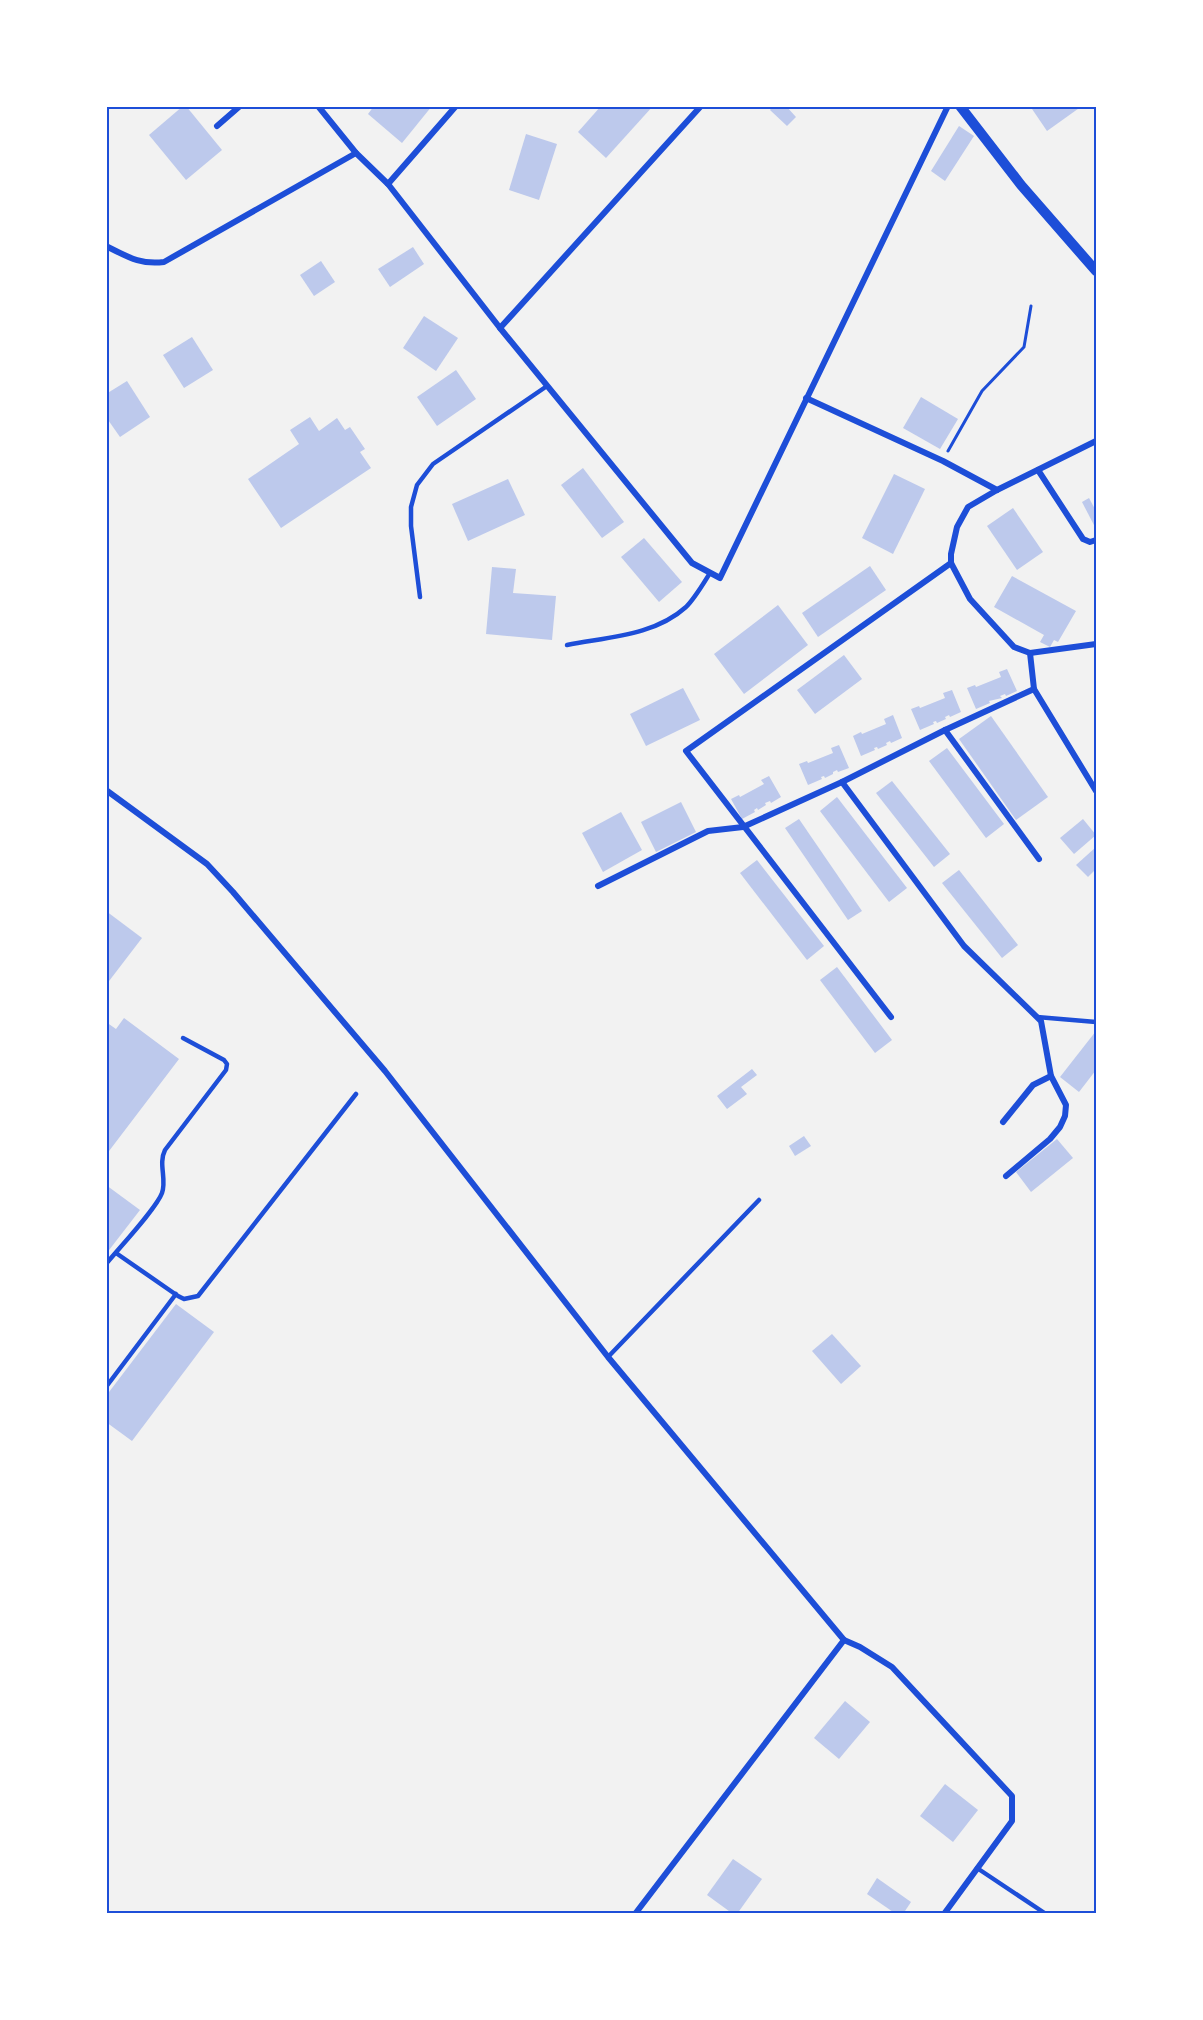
<svg xmlns="http://www.w3.org/2000/svg" width="1203" height="2020" font-family="'Public Sans',sans-serif">
<style>
.building{fill:#bdc9ec}
.lines{fill:none;stroke-linecap:round;stroke-linejoin:round}
.path{stroke:#1d4ed8;stroke-width:3}
.service{stroke:#1d4ed8;stroke-width:4.5}
.minor{stroke:#1d4ed8;stroke-width:6}
.tertiary{stroke:#1d4ed8;stroke-width:10}
.neatline{fill:none;stroke:#1d4ed8;stroke-width:2}
</style>
<rect width="100%" height="100%" fill="#f2f2f2"/>
<g class="building">
<polygon points="183,106 186,106 222,150 186,180 149,135"/>
<polygon points="374,106 432,106 402,143 368,114"/>
<polygon points="601,106 653,106 606,158 578,132"/>
<polygon points="773,106 786,106 796,117 787,126 770,110"/>
<polygon points="1030,106 1082,106 1047,131"/>
<polygon points="959,126 974,136 945,181 931,171"/>
<polygon points="526,134 557,144 539,200 509,190"/>
<polygon points="413,247 424,264 390,287 378,269"/>
<polygon points="321,261 335,282 314,296 300,275"/>
<polygon points="424,316 458,338 436,371 403,348"/>
<polygon points="192,337 213,370 184,388 163,355"/>
<polygon points="456,370 476,399 437,426 417,397"/>
<polygon points="127,381 150,417 120,437 106,417 106,394"/>
<polygon points="921,397 958,419 940,449 903,428"/>
<polygon points="310,417 319,431 337,418 345,430 350,427 365,449 360,452 371,468 281,528 248,479 299,444 290,430"/>
<polygon points="583,468 624,522 602,538 561,485"/>
<polygon points="894,474 925,489 893,554 862,538"/>
<polygon points="508,479 525,515 468,541 452,504"/>
<polygon points="1089,498 1096,511 1096,529 1082,502"/>
<polygon points="1013,508 1043,552 1017,570 987,526"/>
<polygon points="644,538 682,582 659,602 621,557"/>
<polygon points="870,566 886,590 818,637 802,613"/>
<polygon points="492,567 516,569 513,593 556,596 552,640 486,634"/>
<polygon points="1012,576 1076,611 1058,642 1054,640 1050,647 1040,642 1044,635 994,607"/>
<polygon points="778,605 808,645 744,694 714,654"/>
<polygon points="844,655 862,679 815,714 797,690"/>
<polygon points="1007,669 1017,691 1006,696 1005,694 1000,696 1002,698 989,701 990,703 976,709 967,688 975,685 976,687 1001,677 999,672"/>
<polygon points="683,688 700,720 646,746 630,714"/>
<polygon points="952,690 961,712 950,717 949,715 945,717 946,719 937,723 936,721 933,722 934,724 920,730 911,709 919,706 920,708 945,698 943,693"/>
<polygon points="893,715 902,738 891,743 890,741 886,743 887,745 878,749 877,747 874,748 875,750 861,756 853,736 861,732 862,734 886,724 884,719"/>
<polygon points="991,716 1048,797 1016,820 959,739"/>
<polygon points="839,745 849,768 838,772 837,770 833,772 833,774 825,778 824,776 821,777 822,779 808,785 799,764 807,761 808,763 833,753 831,748"/>
<polygon points="947,748 1004,824 986,838 929,761"/>
<polygon points="769,776 781,797 771,803 770,801 765,803 766,805 758,810 757,808 754,810 755,812 742,819 731,799 739,795 740,797 764,784 761,780"/>
<polygon points="892,781 950,854 934,867 876,793"/>
<polygon points="837,797 907,888 889,902 820,811"/>
<polygon points="681,802 696,832 656,852 641,822"/>
<polygon points="621,812 642,850 603,872 582,833"/>
<polygon points="799,819 862,911 848,920 785,828"/>
<polygon points="1083,819 1096,835 1074,854 1060,838"/>
<polygon points="1096,847 1096,869 1088,877 1076,865"/>
<polygon points="757,860 824,946 807,960 740,873"/>
<polygon points="959,870 1018,945 1002,958 942,883"/>
<polygon points="106,911 142,938 106,985"/>
<polygon points="837,967 892,1040 875,1053 820,980"/>
<polygon points="124,1018 179,1059 106,1155 106,1022 116,1029"/>
<polygon points="1096,1031 1096,1070 1079,1092 1060,1077"/>
<polygon points="752,1069 757,1075 741,1087 747,1094 727,1109 717,1096"/>
<polygon points="804,1136 811,1146 795,1156 789,1146"/>
<polygon points="1057,1139 1073,1158 1031,1192 1016,1172"/>
<polygon points="106,1185 140,1210 106,1254"/>
<polygon points="176,1304 214,1332 132,1441 106,1422 106,1396"/>
<polygon points="832,1334 861,1366 841,1384 812,1351"/>
<polygon points="845,1701 870,1722 839,1759 814,1738"/>
<polygon points="945,1784 978,1810 953,1842 920,1816"/>
<polygon points="733,1859 762,1879 737,1914 733,1914 707,1895"/>
<polygon points="877,1878 911,1902 903,1914 896,1914 867,1894"/>
</g>
<g class="lines">
<polyline class="path" points="948,451 982,391 1024,347 1031,306"/>
<g class="service">
<polyline points="420,597 411,526 411,507 417,485 433,464 547,386"/>
<path d="M 567,645 C 607,637 654,636 686,607 C 695,598 703,584 710,573"/>
<polyline points="1037,1017 1096,1022"/>
<polyline points="116,1253 178,1296 184,1299 198,1296 356,1094"/>
<path d="M 106,1264 C 119,1248 156,1209 162,1193 C 167,1179 158,1164 165,1150 L 226,1070 L 227,1064 L 224,1060 L 183,1038"/>
<polyline points="608,1357 759,1200"/>
<polyline points="106,1387 176,1294"/>
<polyline points="977,1868 1046,1914"/>
</g>
<g class="minor">
<polyline points="318,106 356,153 388,184 500,328 692,563 720,578 948,106"/>
<polyline points="217,126 240,106"/>
<polyline points="388,184 456,106"/>
<path d="M 106,246 C 128,257 140,265 164,262 L 356,153"/>
<polyline points="500,328 701,106"/>
<polyline points="806,398 943,461 997,490"/>
<polyline points="1096,441 997,490 968,507 957,527 951,554 951,563 970,599 1014,647 1030,653 1096,644"/>
<polyline points="1038,470 1083,539 1090,542 1096,540"/>
<polyline points="1030,653 1034,689 1096,791"/>
<polyline points="945,730 1039,859"/>
<polyline points="842,782 964,946 1041,1021 1051,1076 1066,1105 1065,1116 1060,1127 1050,1139 1006,1176"/>
<polyline points="106,790 207,864 233,892 385,1071 608,1357 844,1640 635,1914"/>
<polyline points="598,886 708,831 743,827 842,782 945,730 1034,689"/>
<polyline points="891,1017 686,751 951,563"/>
<polyline points="1003,1122 1033,1085 1051,1076"/>
<polyline points="844,1640 860,1647 892,1667 1012,1796 1012,1821 944,1914"/>
</g>
<polyline class="tertiary" points="960,106 1021,185 1096,271"/>
</g>
<rect width="1203" height="2020" fill="none" stroke="#ffffff" stroke-width="216"/>
<rect x="108" y="108" width="987" height="1804" class="neatline"/>
</svg>
